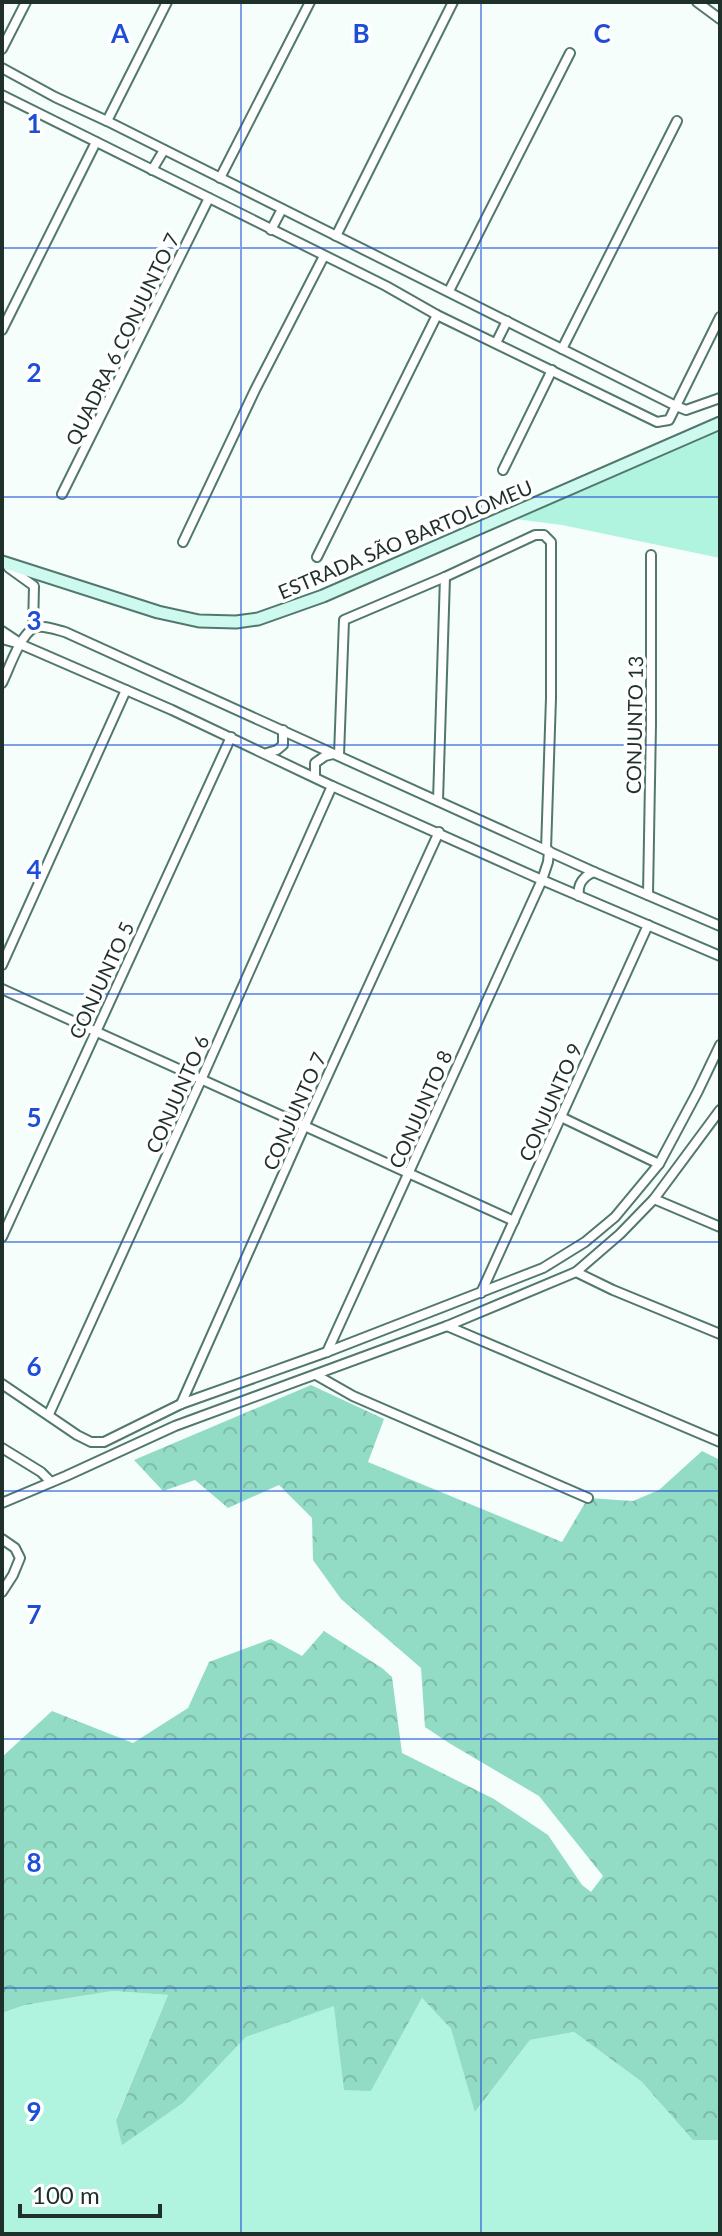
<svg xmlns="http://www.w3.org/2000/svg" width="722" height="2236" font-family="Lato,sans-serif">
<style>
.green{fill:#b0f3df}
.forest{fill:url(#forest-crowns)}
.lines{fill:none;stroke-linecap:round;stroke-linejoin:round}
.street-casing{stroke:#52786d;stroke-width:12}
.secondary-casing{stroke:#52786d;stroke-width:15}
.street{stroke:#fff;stroke-width:8}
.secondary{stroke:#cdf9ee;stroke-width:11}
.grid{fill:none;stroke:#1d4ed8;stroke-width:2;stroke-opacity:0.55}
.labels{text-anchor:middle;dominant-baseline:central;stroke-width:7;stroke-linejoin:round;paint-order:stroke}
.street-label{font-size:20px;fill:#1f302b;stroke:#fff}
.grid-label{font-size:26px;text-anchor:middle;font-weight:bold;fill:#1d4ed8;stroke:#fff;stroke-width:7;stroke-linejoin:round;paint-order:stroke}
</style>
<defs>
<pattern id="forest-crowns" width="20" height="18" patternUnits="userSpaceOnUse" patternTransform="scale(2)"><rect width="20" height="18" fill="#92dbc5"/><path d="M2 6a3 3 0 1 1 6 0M12 15a3 3 0 1 1 6 0" fill="none" stroke="#7dbca9"/></pattern>
</defs>
<rect width="100%" height="100%" fill="#f6fefb"/>
<g class="green">
<polygon points="720,421 720,558 562,525 500,517"/>
<polygon points="113,1991 168,1995 116,2119 184,2102 246,2037 335,2005 371,2091 422,1998 451,2029 476,2111 530,2040 574,2032 642,2082 693,2139 720,2140 720,2234 2,2234 2,2013 25,2005"/>
</g>
<polygon class="forest" points="311,1385 384,1419 368,1462 562,1542 588,1498 633,1501 659,1490 702,1451 720,1460 720,2140 693,2140 642,2082 574,2032 530,2040 475,2112 451,2029 422,1998 371,2091 344,2090 334,2006 246,2037 184,2102 122,2145 116,2120 168,1995 113,1991 25,2005 2,2013 2,1757 52,1711 133,1743 188,1708 209,1662 271,1639 302,1656 324,1631 382,1668 392,1677 402,1753 494,1799 548,1835 582,1885 591,1892 603,1876 539,1796 449,1743 425,1727 421,1668 341,1599 313,1560 312,1518 279,1485 228,1508 195,1480 163,1491 134,1460"/>
<g class="lines">
<g class="street-casing">
<g id="street">
<polyline points="697,2 720,19"/>
<polyline points="2,49 26,2"/>
<polyline points="2,68 55,97 107,121 676,406 686,410 720,398"/>
<polyline points="2,95 386,286 437,315 657,422 669,420 720,317"/>
<polyline points="107,121 167,2"/>
<polyline points="152,170 164,150"/>
<polyline points="220,178 310,2"/>
<polyline points="271,230 282,209"/>
<polyline points="336,236 453,2"/>
<polyline points="449,291 570,53"/>
<polyline points="2,330 96,142"/>
<polyline points="496,343 507,321"/>
<polyline points="562,349 677,121"/>
<polyline points="503,470 552,370"/>
<polyline points="62,494 209,198"/>
<polyline points="183,542 255,390 324,256"/>
<polyline points="317,557 437,315"/>
<polyline points="9,568 34,586 33,628"/>
<polyline points="2,631 17,641"/>
<polyline points="2,639 20,644 172,710 332,786 542,880 720,956"/>
<path d="M 2,683 C 9,669 20,635 34,628 C 41,624 57,630 65,632 L 594,872 L 720,926"/>
<polyline points="267,753 277,750 283,745 283,730"/>
<polyline points="339,755 344,620 445,577 535,535 544,535 551,542 551,698 546,850"/>
<polyline points="315,776 315,763 325,756 333,754"/>
<polyline points="438,801 445,577"/>
<polyline points="648,895 651,724 651,555"/>
<path d="M 579,896 C 577,884 584,876 594,872"/>
<polyline points="2,965 126,690"/>
<polyline points="2,989 514,1221"/>
<polyline points="561,1117 659,1164"/>
<polyline points="654,1199 720,1227"/>
<polyline points="2,1237 231,737"/>
<polyline points="576,1272 613,1290 720,1334"/>
<polyline points="481,1293 648,925"/>
<polyline points="447,1326 720,1442"/>
<polyline points="327,1352 542,880 548,862 549,851"/>
<polyline points="316,1375 353,1396 588,1498"/>
<polyline points="2,1384 77,1435 91,1442 104,1442 181,1404 327,1352 543,1268 585,1242 615,1217 659,1164 698,1091 720,1045"/>
<polyline points="181,1404 304,1127 439,832"/>
<polyline points="49,1414 201,1080 332,786"/>
<polyline points="2,1448 41,1472 51,1482"/>
<polyline points="2,1503 66,1476 175,1426 447,1326 576,1272 620,1234 654,1199 720,1110"/>
<polyline points="2,1539 15,1548 20,1558 13,1575 2,1592"/>
</g>
</g>
<g class="secondary-casing">
<polyline id="secondary" points="2,562 158,612 199,621 236,622 258,619 323,596 720,423"/>
</g>
<use href="#street" class="street"/>
<use href="#secondary" class="secondary"/>
</g>
<path class="grid" d="M 241,2 L 241,2234M 481,2 L 481,2234M 2,248 L 720,248M 2,497 L 720,497M 2,745 L 720,745M 2,994 L 720,994M 2,1242 L 720,1242M 2,1491 L 720,1491M 2,1739 L 720,1739M 2,1988 L 720,1988"/>
<g class="labels">
<g class="street-label">
<text transform="translate(122 339) rotate(-64)">QUADRA 6 CONJUNTO 7</text>
<text transform="translate(405 539) rotate(-23)">ESTRADA SÃO BARTOLOMEU</text>
<text transform="translate(634 725) rotate(-89)">CONJUNTO 13</text>
<text transform="translate(101 980) rotate(-65)">CONJUNTO 5</text>
<text transform="translate(177 1094) rotate(-66)">CONJUNTO 6</text>
<text transform="translate(550 1102) rotate(-66)">CONJUNTO 9</text>
<text transform="translate(420 1109) rotate(-66)">CONJUNTO 8</text>
<text transform="translate(294 1111) rotate(-66)">CONJUNTO 7</text>
</g>
</g>
<g class="grid-label">
<text x="120" y="43">A</text>
<text x="361" y="43">B</text>
<text x="602" y="43">C</text>
<text x="34" y="133">1</text>
<text x="34" y="382">2</text>
<text x="34" y="630">3</text>
<text x="34" y="879">4</text>
<text x="34" y="1127">5</text>
<text x="34" y="1376">6</text>
<text x="34" y="1624">7</text>
<text x="34" y="1872">8</text>
<text x="34" y="2121">9</text>
</g>
<rect width="722" height="2236" fill="none" stroke="#1f302b" stroke-width="8"/>
<path d="M20 2204v12h140v-12" fill="none" stroke="#1f302b" stroke-width="4"/>
<text x="32" y="2204" font-size="24" fill="#1f302b" stroke="#ffffff" stroke-width="6" paint-order="stroke">100 m</text>
</svg>
